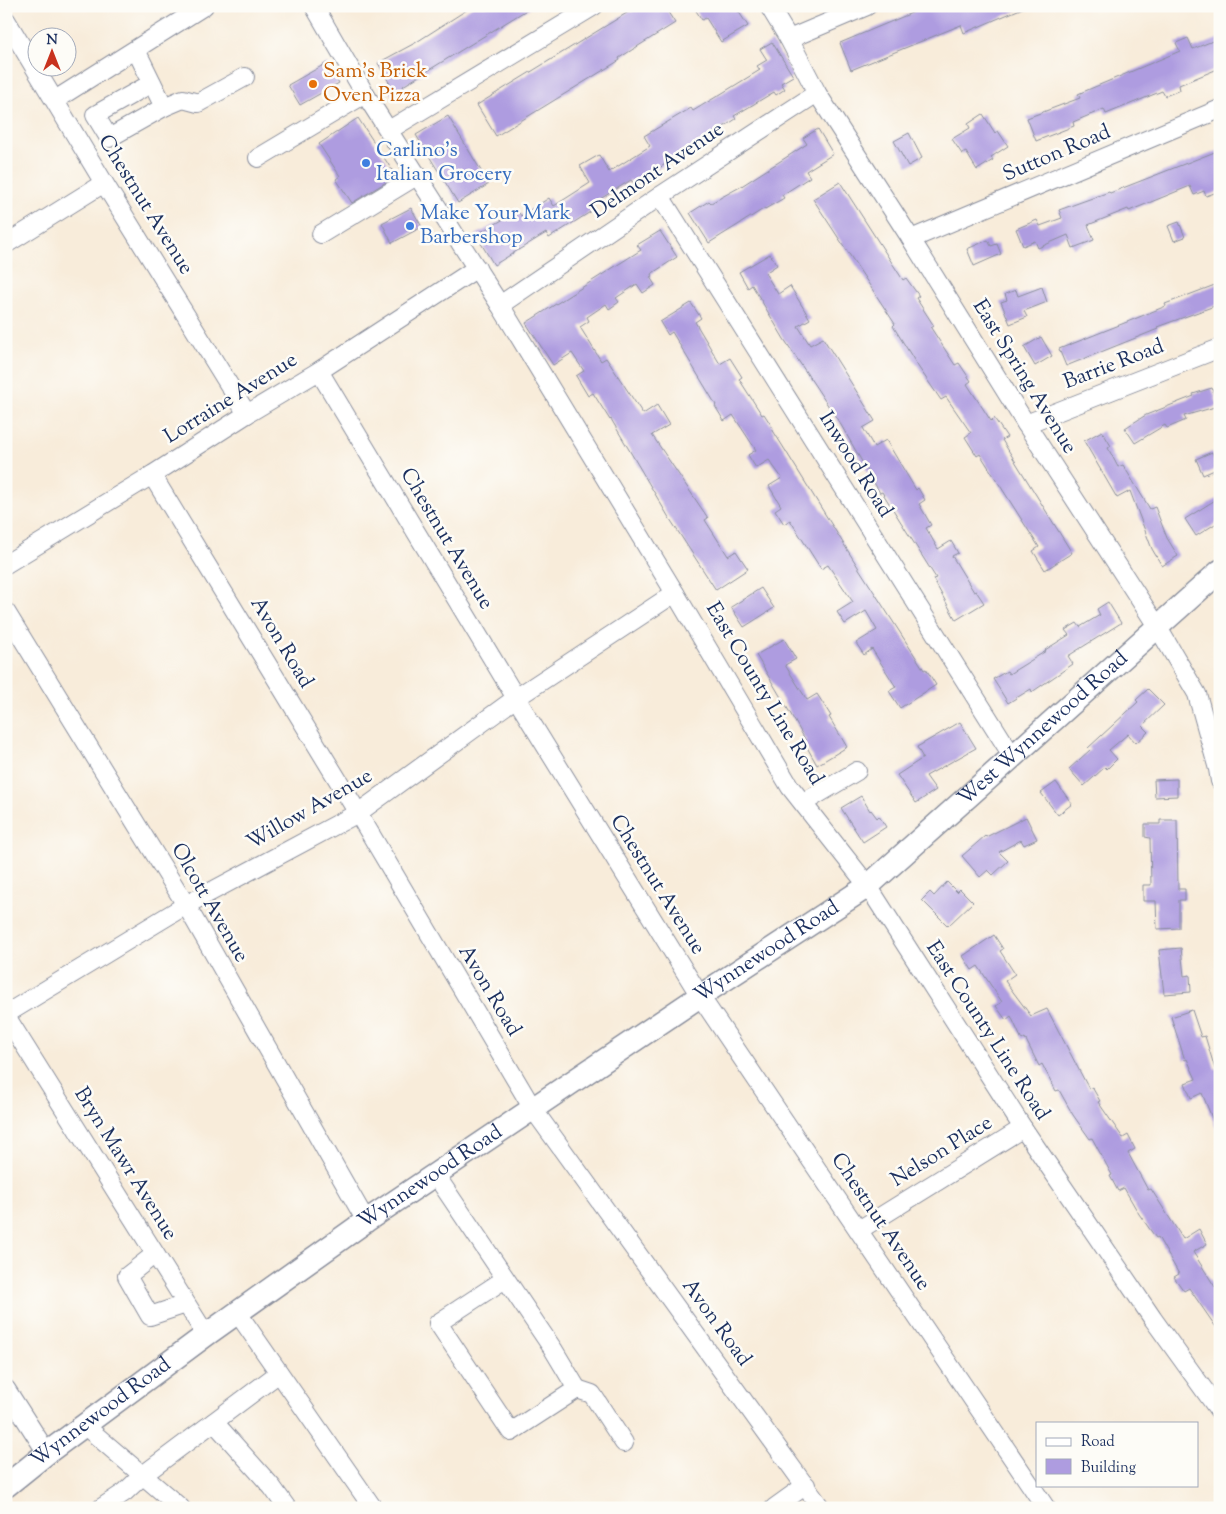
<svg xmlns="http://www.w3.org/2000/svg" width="1226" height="1514" font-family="'Sorts Mill Goudy',serif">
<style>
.building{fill:#ae9ce0}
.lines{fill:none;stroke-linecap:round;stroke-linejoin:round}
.minor-casing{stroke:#8a8e9c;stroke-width:20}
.major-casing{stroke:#8a8e9c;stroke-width:25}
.minor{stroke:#fff;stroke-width:18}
.major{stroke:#fff;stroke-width:22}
.food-dot{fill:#e8710a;stroke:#fdfcf7;stroke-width:2}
.shop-dot{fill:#3f7fe0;stroke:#fdfcf7;stroke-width:2}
.labels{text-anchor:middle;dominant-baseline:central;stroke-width:5;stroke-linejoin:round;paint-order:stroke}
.food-label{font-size:21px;fill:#c56008;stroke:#fdfcf7;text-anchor:start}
.shop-label{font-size:21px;fill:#366cbe;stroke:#fdfcf7;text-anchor:start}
.street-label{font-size:21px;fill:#1b2f5e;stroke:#fdfcf7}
</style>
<rect width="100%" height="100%" fill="#fdfcf7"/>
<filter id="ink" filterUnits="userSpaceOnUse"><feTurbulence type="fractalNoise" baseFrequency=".02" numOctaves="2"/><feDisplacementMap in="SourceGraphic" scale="10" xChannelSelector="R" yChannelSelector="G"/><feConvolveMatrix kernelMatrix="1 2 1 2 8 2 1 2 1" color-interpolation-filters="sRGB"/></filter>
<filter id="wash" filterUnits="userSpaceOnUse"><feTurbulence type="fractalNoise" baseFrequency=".0096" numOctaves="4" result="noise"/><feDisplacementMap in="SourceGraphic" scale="20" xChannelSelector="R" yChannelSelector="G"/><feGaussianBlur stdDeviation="1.12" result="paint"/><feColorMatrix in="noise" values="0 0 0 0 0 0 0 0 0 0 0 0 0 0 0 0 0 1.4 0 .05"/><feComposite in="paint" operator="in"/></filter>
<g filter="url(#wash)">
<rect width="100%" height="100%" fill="#f8ecda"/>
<g id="blocks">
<g class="building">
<polygon points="473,6 533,6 403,86 404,88 392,95 386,86 390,84 378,63 415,43"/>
<polygon points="641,6 664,6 675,23 619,58 620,60 496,136 477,105 630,11 631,12"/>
<polygon points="693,6 735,6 748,26 721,42 706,18 702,20"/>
<polygon points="924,6 1025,6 1025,7 964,33 961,25 851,70 840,43 914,12 913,11"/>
<polygon points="1188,38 1193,49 1220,38 1220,68 1179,85 1180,90 1165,96 1162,91 1106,114 1104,109 1073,122 1074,126 1036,141 1027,118 1080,98 1078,94 1180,51 1176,43"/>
<polygon points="772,42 793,76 781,83 785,89 776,95 774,92 734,116 736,119 634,184 631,180 592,204 595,209 549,238 546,233 494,265 476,235 518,211 521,216 549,198 554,206 590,183 580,166 599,155 609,172 650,146 644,136 691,108 693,111 760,70 757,66 767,60 760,49"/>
<polygon points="327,63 339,83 300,105 288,85"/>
<polygon points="983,114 995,133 998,131 1008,146 991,157 993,160 977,170 966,152 962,154 952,139 970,128 968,124"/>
<polygon points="448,116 489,184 458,203 416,135"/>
<polygon points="358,118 396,176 352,203 336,179 340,176 319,144"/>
<polygon points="818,129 833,154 806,171 810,177 782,195 784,198 765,209 765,208 709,243 690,213 709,201 711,203 740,187 807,144 803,138"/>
<polygon points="909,133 922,158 908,166 894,141"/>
<polygon points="1220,150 1220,191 1206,196 1204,191 1194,195 1190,186 1129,211 1128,209 1088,225 1094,240 1073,248 1068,235 1038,248 1035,241 1023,246 1016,229 1037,220 1040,226 1062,218 1059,210 1109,192 1110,193"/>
<polygon points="840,182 903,280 906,278 919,296 916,298 934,326 931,328 955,365 959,363 971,381 967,384 991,421 994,418 1007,437 1002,440 1072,553 1045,570 1033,551 1039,547 980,454 977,456 965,437 971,433 946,397 941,400 919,368 893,326 895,324 813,199"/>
<polygon points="411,208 422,227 392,243 382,223"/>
<polygon points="1179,222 1185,237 1174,241 1168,226"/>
<polygon points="660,231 677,257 651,274 652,276 650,277 655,285 643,293 637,284 616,298 619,302 609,309 606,304 587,317 589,321 580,327 601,361 606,358 643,414 657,405 669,425 652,435 708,518 705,520 728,556 736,551 748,569 716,590 668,516 611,419 610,420 593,393 588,396 576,376 584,371 572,353 553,365 526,323 641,250 637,245"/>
<polygon points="988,240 991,246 997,244 1001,254 974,266 967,249"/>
<polygon points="770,254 777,265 765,273 778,294 790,286 810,319 798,326 810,345 823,338 875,421 863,428 874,447 886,440 916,490 918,488 925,500 919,504 931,525 926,528 938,549 951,541 958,553 952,556 974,592 976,591 984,603 956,620 933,579 936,578 882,492 880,493 841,425 784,339 752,285 748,288 739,272"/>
<polygon points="1220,283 1220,304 1157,327 1158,329 1066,366 1059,349 1132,320 1166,306 1165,304"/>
<polygon points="1042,287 1047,302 1024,311 1027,317 1010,324 1001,302 1007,300 1005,294 1016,290 1018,296"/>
<polygon points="691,303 701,318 695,322 720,364 730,358 742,377 739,379 762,415 764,414 773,428 772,429 858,567 924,670 926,669 936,685 900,708 889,691 896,687 872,649 864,655 856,643 877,630 866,611 845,624 837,612 853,602 828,565 821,569 790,520 784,524 775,510 781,506 769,486 782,478 769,460 756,468 748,455 756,450 733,415 724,421 715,406 716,405 672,332 668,335 660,322"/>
<polygon points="1041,337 1052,356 1035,366 1024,347"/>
<polygon points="1212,388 1218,406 1184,416 1186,420 1167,428 1165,425 1135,443 1125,428 1146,415 1194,396 1193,394"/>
<polygon points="1102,431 1111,446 1108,448 1118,467 1123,465 1150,509 1155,507 1167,538 1178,556 1162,566 1152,549 1130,491 1117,498 1084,441"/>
<polygon points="1212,452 1219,468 1203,475 1196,459"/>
<polygon points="1220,497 1220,521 1196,536 1185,519"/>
<polygon points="761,588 774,608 744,627 731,607"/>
<polygon points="1108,602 1121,623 1068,656 1073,664 1032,692 1031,689 1008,703 993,679 1007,671 1009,674 1046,651 1045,650 1069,635 1065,630 1077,623 1080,627 1100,615 1097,609"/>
<polygon points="784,639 796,659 785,665 807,700 817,694 831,716 829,717 847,747 817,765 804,742 806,741 789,711 756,655"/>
<polygon points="1148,689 1164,705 1142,726 1148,732 1136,743 1128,734 1109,750 1117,759 1107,769 1105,767 1084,786 1069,769 1090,750 1088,748 1138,702 1136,700"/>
<polygon points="960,722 976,748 926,776 936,790 916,803 897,775 923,758 917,747"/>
<polygon points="1177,779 1177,796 1155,797 1154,780"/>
<polygon points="1056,782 1072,804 1058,815 1041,793"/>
<polygon points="861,796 870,811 871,810 877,818 879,816 886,827 863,842 841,808"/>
<polygon points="1026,817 1037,839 1024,845 1021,840 999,852 1008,861 993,875 988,870 980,877 962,856 985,836 986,837"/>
<polygon points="1160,820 1177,820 1178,889 1185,889 1185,900 1179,900 1179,928 1157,929 1156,901 1143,901 1143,885 1151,885 1150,838 1145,837 1145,824 1160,824"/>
<polygon points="947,882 957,892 960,889 973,902 948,926 922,900 930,892 934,896"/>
<polygon points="994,935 1003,949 1000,951 1015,974 1005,981 1031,1016 1047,1009 1089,1089 1092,1087 1100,1101 1098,1102 1123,1138 1128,1135 1135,1149 1128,1153 1148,1190 1151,1189 1183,1239 1199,1229 1207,1244 1193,1252 1215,1287 1220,1284 1220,1333 1189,1288 1184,1291 1174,1277 1179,1274 1158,1237 1156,1238 1139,1214 1124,1188 1118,1191 1110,1176 1112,1175 1092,1138 1090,1139 1073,1115 1059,1090 1056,1091 1042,1064 1039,1066 1025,1038 1022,1040 1011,1016 1006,1020 996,1006 1002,1002 978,966 972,970 963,956"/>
<polygon points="1181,948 1184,976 1190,975 1191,992 1164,994 1159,950"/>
<polygon points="1192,1010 1201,1037 1205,1036 1215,1069 1220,1067 1220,1138 1202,1093 1191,1098 1185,1083 1196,1079 1187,1059 1185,1060 1171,1017"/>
</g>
</g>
</g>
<g filter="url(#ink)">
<use href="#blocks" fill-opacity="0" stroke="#8a8e9c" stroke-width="1"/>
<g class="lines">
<g class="minor-casing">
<g id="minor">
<polyline points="314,6 365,94 500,305 675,593 790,787 868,886 1023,1128 1153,1319 1220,1412"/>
<polyline points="769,6 789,39 817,93 911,239 1026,424 1157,626 1197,694 1218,769 1220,781"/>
<polyline points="6,20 104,183 247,414"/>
<polyline points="789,39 867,6"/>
<polyline points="136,50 164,107 183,99 198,103 245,77"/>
<polyline points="152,83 95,115 109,138 164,107"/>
<polyline points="55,100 204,6"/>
<polyline points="389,130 594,6"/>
<polyline points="258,158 365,94"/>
<polyline points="660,196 1013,757"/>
<polyline points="321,234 418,175"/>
<polyline points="911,239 1220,109"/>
<polyline points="6,244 104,183"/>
<polyline points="500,305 660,196 817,93"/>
<polyline points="319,371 516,698 700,996 1046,1508"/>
<polyline points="1026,424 1220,348"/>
<polyline points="152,475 358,813 533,1109 821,1508"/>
<polyline points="6,564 152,475 247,414 319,371 477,268"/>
<polyline points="6,612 186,905 366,1221"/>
<polyline points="803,803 857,771"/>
<polyline points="6,1014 186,905 358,813 516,698 675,593"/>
<polyline points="6,1016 206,1335"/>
<polyline points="435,1174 553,1349 577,1389 511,1432 438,1323 505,1279"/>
<polyline points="859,1230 1023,1128"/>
<polyline points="155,1254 127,1276 150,1316 186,1304"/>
<polyline points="237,1312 373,1508"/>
<polyline points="6,1389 47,1453"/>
<polyline points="577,1389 592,1394 624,1443"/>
<polyline points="214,1422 272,1487 287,1508"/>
<polyline points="85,1426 181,1508"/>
<polyline points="101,1508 125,1492 143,1475 279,1373"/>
<polyline points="774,1508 806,1485"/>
</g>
</g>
<g class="major-casing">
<g id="major">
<path id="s1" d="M 6,1486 L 47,1453 L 206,1335 L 366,1221 L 700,996 L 868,886 L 1220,571"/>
</g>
</g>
<use href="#minor" class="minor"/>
<use href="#major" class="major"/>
</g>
</g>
<circle class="food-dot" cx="313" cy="84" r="5"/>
<g class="shop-dot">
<circle cx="366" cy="163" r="5"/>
<circle cx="410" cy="226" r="5"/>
</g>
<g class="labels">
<g class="food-label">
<text x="323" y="72">Sam's Brick<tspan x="323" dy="24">Oven Pizza</tspan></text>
</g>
<g class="shop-label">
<text x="376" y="151">Carlino's<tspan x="376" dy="24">Italian Grocery</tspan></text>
<text x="420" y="214">Make Your Mark<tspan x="420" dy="24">Barbershop</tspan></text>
</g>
<g class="street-label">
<text transform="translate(1057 154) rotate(-23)">Sutton Road</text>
<text transform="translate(658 171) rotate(-34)">Delmont Avenue</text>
<text transform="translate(145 205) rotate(58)">Chestnut Avenue</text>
<text transform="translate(1114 365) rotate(-21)">Barrie Road</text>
<text transform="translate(1024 377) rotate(58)">East Spring Avenue</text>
<text transform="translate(231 399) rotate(-32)">Lorraine Avenue</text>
<text transform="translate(855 465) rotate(58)">Inwood Road</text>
<text transform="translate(446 539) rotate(59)">Chestnut Avenue</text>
<text transform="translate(281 643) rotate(59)">Avon Road</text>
<text transform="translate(764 694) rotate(59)">East County Line Road</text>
<text stroke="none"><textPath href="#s1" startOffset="1286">West Wynnewood Road</textPath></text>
<text transform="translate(310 810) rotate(-30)">Willow Avenue</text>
<text transform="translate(657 885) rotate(58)">Chestnut Avenue</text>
<text transform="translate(209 903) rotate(60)">Olcott Avenue</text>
<text stroke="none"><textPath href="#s1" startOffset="930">Wynnewood Road</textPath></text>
<text transform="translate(489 991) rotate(59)">Avon Road</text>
<text transform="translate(987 1031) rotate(57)">East County Line Road</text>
<text transform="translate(942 1152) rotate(-32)">Nelson Place</text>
<text transform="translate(125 1164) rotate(58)">Bryn Mawr Avenue</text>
<text stroke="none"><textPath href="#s1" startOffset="525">Wynnewood Road</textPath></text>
<text transform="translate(880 1222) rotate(56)">Chestnut Avenue</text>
<text transform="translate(716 1323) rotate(54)">Avon Road</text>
<text stroke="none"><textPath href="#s1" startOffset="120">Wynnewood Road</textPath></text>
</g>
</g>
<rect width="1226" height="1514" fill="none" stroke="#fdfcf7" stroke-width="25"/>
<rect x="1036" y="1422" width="162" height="65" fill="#fdfcf7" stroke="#a3aaba"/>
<rect x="1046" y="1438" width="25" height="8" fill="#ffffff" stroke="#a3aaba"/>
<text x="1081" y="1446" font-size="15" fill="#1b2f5e">Road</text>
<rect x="1046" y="1459" width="25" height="15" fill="#ae9ce0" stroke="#a3aaba"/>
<text x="1081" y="1472" font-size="15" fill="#1b2f5e">Building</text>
<g transform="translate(52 52)"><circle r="24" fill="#fdfcf7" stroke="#a3aaba"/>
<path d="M0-4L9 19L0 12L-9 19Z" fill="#c8321e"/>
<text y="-8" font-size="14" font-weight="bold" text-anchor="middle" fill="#1b2f5e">N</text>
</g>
</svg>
